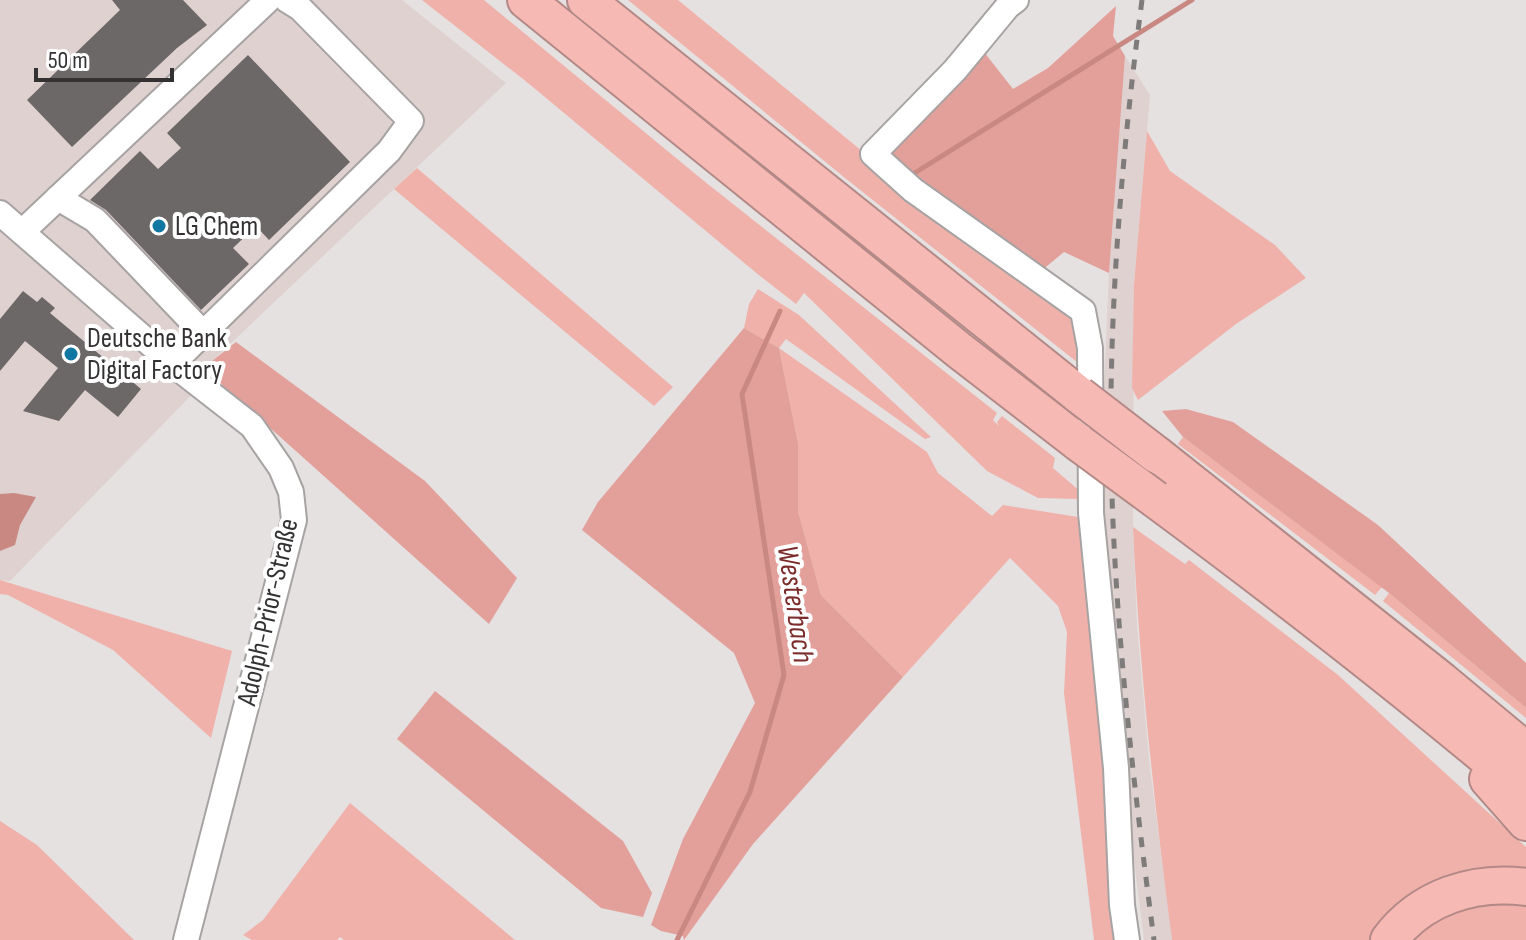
<svg xmlns="http://www.w3.org/2000/svg" width="1526" height="940" font-family="'Sofia Sans Condensed',sans-serif">
<style>
.built{fill:#ded1cf}
.green{fill:#f0b1ab}
.forest{fill:#e39f9a}
.water{fill:#ca8883}
.lines{fill:none;stroke-linecap:round;stroke-linejoin:round}
.stream{stroke:#ca8883;stroke-width:5}
.building{fill:#6c6867}
.minor-casing{stroke:#a7a3a2;stroke-width:28}
.highway-casing{stroke:#b28986;stroke-width:40}
.minor{stroke:#fff;stroke-width:24}
.highway{stroke:#f6b9b4;stroke-width:36}
.rail{stroke:#7e7b7b;stroke-width:5;stroke-dasharray:10 10;stroke-linecap:butt}
.highway-bridge-casing{stroke:#b28986;stroke-width:40;stroke-linecap:butt}
.highway-bridge{stroke:#f6b9b4;stroke-width:36}
.poi-dot{fill:#1177a3;stroke:#fff;stroke-width:3}
.labels{text-anchor:middle;dominant-baseline:central;stroke-width:8;stroke-linejoin:round;paint-order:stroke}
.poi-label{font-size:28px;fill:#333131;stroke:#fff;text-anchor:start}
.street-label{font-size:28px;fill:#333131;stroke:#fff}
.water-label{font-size:30px;font-style:italic;fill:#7b2b2a;stroke:#fff}
</style>
<rect width="100%" height="100%" fill="#e5e1e1"/>
<g class="built">
<polygon points="0,0 402,0 506,83 212,361 211,375 10,581 0,580"/>
<polygon points="1125,56 1150,95 1134,285 1133,527 1137,625 1149,760 1172,940 1144,940 1115,710 1099,507 1109,273"/>
</g>
<g class="green">
<polygon points="422,0 484,0 704,181 997,413 993,420 999,426 997,422 1002,416 1055,458 1053,468 1081,492 1078,499 1038,498 987,471 804,293 796,304 760,276 528,83"/>
<polygon points="628,0 678,0 862,151 887,180 1077,313 1082,366 845,178"/>
<polygon points="1147,131 1170,171 1275,245 1306,278 1236,324 1138,400 1132,388 1134,285"/>
<polygon points="417,168 673,387 654,406 394,189"/>
<polygon points="758,289 799,315 931,437 925,439 786,339 779,348 927,452 938,473 992,516 1003,505 1084,518 1123,940 1094,940 1064,693 1067,632 1058,606 1010,558 903,677 821,595 798,511 798,443 779,348 744,328 749,304"/>
<polygon points="1183,437 1382,587 1375,595 1178,444"/>
<path d="M 1133,527 L 1185,564 L 1189,560 L 1338,675 L 1526,847 L 1526,874 L 1374,940 L 1172,940 C 1154,802 1139,665 1133,527 Z"/>
<polygon points="0,580 232,651 211,738 113,650 8,595 0,594"/>
<polygon points="1389,593 1526,708 1526,718 1383,601"/>
<polygon points="350,803 515,940 344,940 340,937 337,940 252,940 243,935 263,920"/>
<polygon points="0,821 37,845 134,940 0,940"/>
<polygon points="1526,897 1526,940 1398,940 1436,910"/>
</g>
<g class="forest">
<polygon points="1116,6 1113,36 1125,56 1109,273 1064,252 1041,271 882,159 984,52 1013,89 1048,68"/>
<polygon points="744,328 779,348 798,443 798,511 821,595 903,677 753,844 684,940 683,936 661,931 651,925 683,839 755,703 734,653 582,530 598,502"/>
<polygon points="236,342 425,481 517,578 489,624 211,375 212,361"/>
<polygon points="1186,409 1233,422 1378,525 1526,663 1526,708 1389,593 1183,437 1162,411"/>
<polygon points="435,691 623,841 652,893 643,917 601,908 397,739"/>
</g>
<polygon class="water" points="14,493 36,497 20,525 15,545 0,551 0,494"/>
<g class="lines">
<g class="stream">
<polyline points="913,174 1192,0"/>
<polyline points="677,940 750,792 784,675 742,394 780,311"/>
</g>
</g>
<g class="building">
<polygon points="112,0 183,0 207,25 177,48 72,147 27,100 120,10"/>
<polygon points="248,55 350,162 269,240 256,226 233,248 249,264 201,310 106,210 90,200 140,151 158,169 181,148 167,133"/>
<polygon points="23,291 37,302 42,297 55,308 50,313 141,389 118,417 85,390 59,421 23,411 58,368 25,341 0,371 0,319"/>
</g>
<g class="lines">
<g class="minor-casing">
<g id="minor">
<polyline points="1016,0 1008,6 955,70 873,154 913,190 1083,311 1090,348 1091,513 1116,768 1122,905 1127,940"/>
<polyline points="58,198 95,220 203,333"/>
<polyline points="0,213 179,369 252,426 281,468 291,492 294,520 186,940"/>
<polyline points="22,232 268,0"/>
<polyline points="173,363 389,151 411,121 300,8 287,0"/>
</g>
</g>
<g class="highway-casing">
<g id="highway">
<polyline points="526,0 960,351 1079,443"/>
<polyline points="586,0 1079,395"/>
<polyline points="1157,455 1442,681 1526,751"/>
<path d="M 1155,499 C 1282,593 1406,689 1526,791"/>
<polyline points="1488,779 1526,822"/>
<path d="M 1389,940 C 1421,897 1474,880 1526,887"/>
</g>
</g>
<use href="#minor" class="minor"/>
<use href="#highway" class="highway"/>
<path class="rail" d="M 1142,0 C 1122,152 1109,305 1111,458 C 1114,620 1133,780 1154,940"/>
<g class="highway-bridge-casing">
<g id="highway-bridge">
<polyline points="1079,395 1157,455"/>
<polyline points="1079,443 1155,499"/>
</g>
</g>
<use href="#highway-bridge" class="highway-bridge"/>
</g>
<g class="poi-dot">
<circle cx="159" cy="226" r="8"/>
<circle cx="71" cy="354" r="8"/>
</g>
<g class="labels">
<g class="poi-label">
<text x="175" y="226">LG Chem</text>
<text x="87" y="338">Deutsche Bank<tspan x="87" dy="32">Digital Factory</tspan></text>
</g>
<g class="street-label">
<text transform="translate(268 612) rotate(-77)">Adolph-Prior-Straße</text>
</g>
<g class="water-label">
<text transform="translate(795 604) rotate(82)">Westerbach</text>
</g>
</g>
<path d="M36 68v12h136v-12" fill="none" stroke="#333131" stroke-width="4"/>
<text x="48" y="68" font-size="24" fill="#333131" stroke="#ffffff" stroke-width="6" paint-order="stroke">50 m</text>
</svg>
